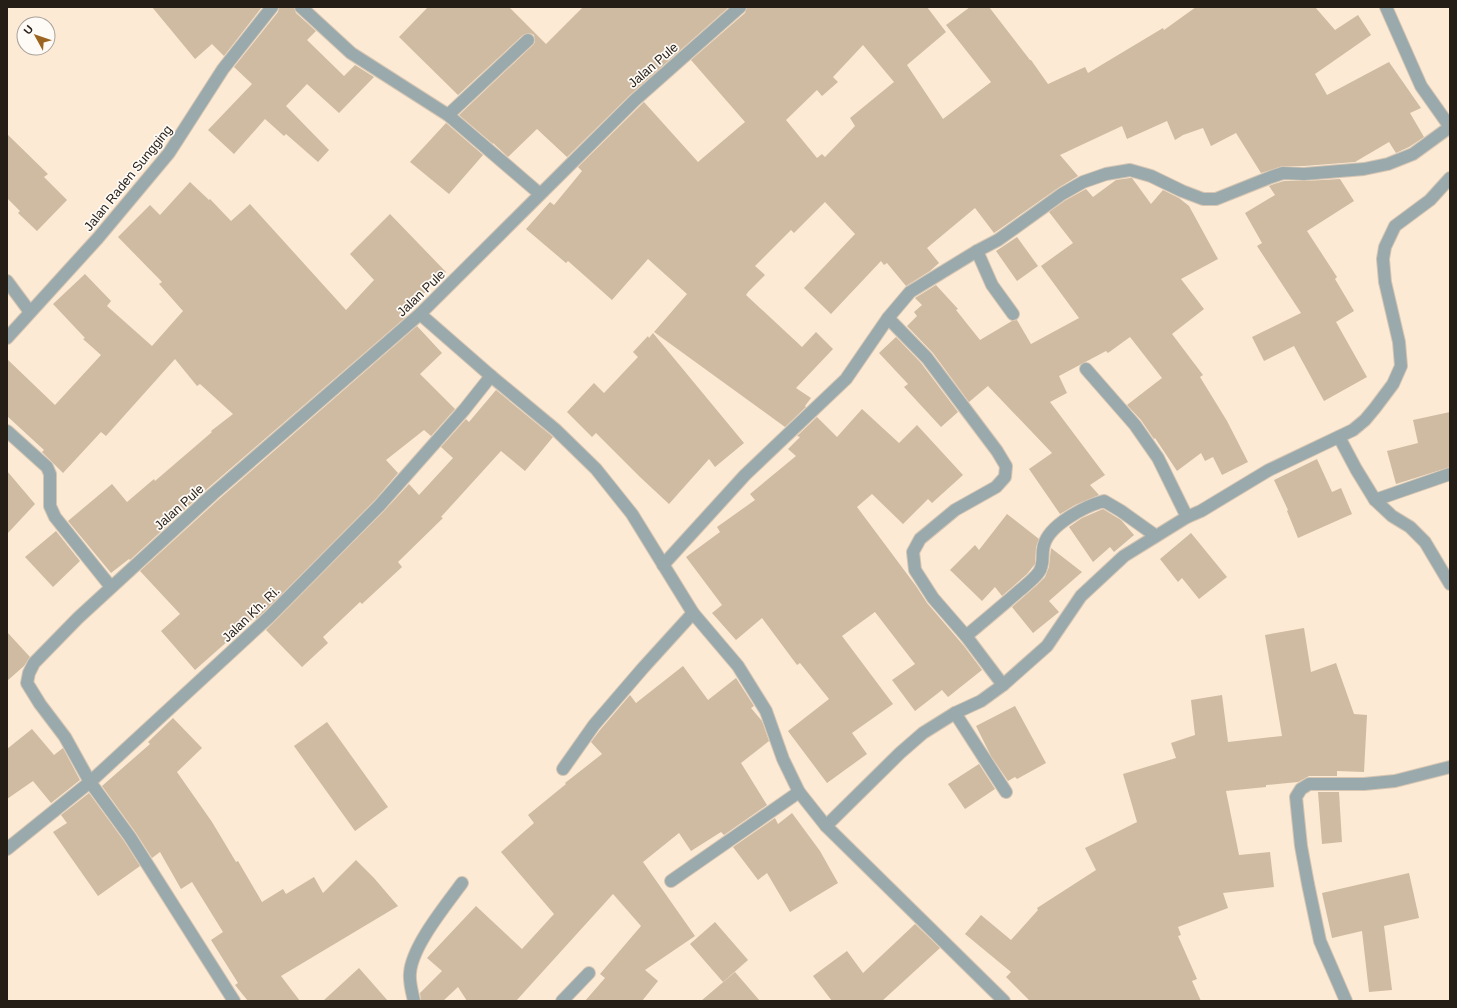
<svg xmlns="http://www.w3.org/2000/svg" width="1457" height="1008" font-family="Helvetica,sans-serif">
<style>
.building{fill:#cfbaa2;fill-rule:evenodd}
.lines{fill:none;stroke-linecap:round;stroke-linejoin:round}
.street-casing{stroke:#d6c5b2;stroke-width:14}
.street{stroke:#9aaaac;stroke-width:12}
.labels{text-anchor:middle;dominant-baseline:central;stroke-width:3.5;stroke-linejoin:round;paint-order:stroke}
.street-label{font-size:13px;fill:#251e16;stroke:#fefaf5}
</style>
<rect width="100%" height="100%" fill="#fdead4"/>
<g class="building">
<polygon points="152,7 262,7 224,56 212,44 195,59"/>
<polygon points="279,7 294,7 296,13 316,31 307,40 344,76 355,65 374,77 339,113 307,84 286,106 329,150 318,162 286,134 284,136 265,119 234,154 208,130 252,84 234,67 278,12"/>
<polygon points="428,7 509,7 546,44 583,7 729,7 630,95 567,157 537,129 508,157 493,143 493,144 459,115 533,45 535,42 534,35 530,33 523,35 458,95 399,37"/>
<path d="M 747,7 L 927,7 L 946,32 L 907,65 L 943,119 L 991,82 L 946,25 L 970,7 L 989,7 L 1030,60 L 1031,60 L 1048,84 L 1085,67 L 1088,73 L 1163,28 L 1164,30 L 1196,7 L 1315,7 L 1335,30 L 1358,15 L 1371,35 L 1315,74 L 1327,95 L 1389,62 L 1421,108 L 1410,113 L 1424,137 L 1409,147 L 1396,153 L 1389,142 L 1355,162 L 1304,166 L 1283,166 L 1261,173 L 1236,133 L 1211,146 L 1203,128 L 1183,135 L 1175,140 L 1167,121 L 1127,139 L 1122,126 L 1060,155 L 1078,176 L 1058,188 L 994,233 L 975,208 L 927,248 L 939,263 L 930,271 L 906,286 L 887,263 L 884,265 L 881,261 L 831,314 L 804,288 L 855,234 L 825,202 L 794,233 L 791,230 L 755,266 L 765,275 L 748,292 L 746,295 L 802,347 L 816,332 L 833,349 L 796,388 L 811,398 L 805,406 L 806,407 L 785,427 L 654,332 L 687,294 L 648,259 L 612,300 L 568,261 L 566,263 L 526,229 L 550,202 L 554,205 L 582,171 L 578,167 L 644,102 L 698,162 L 745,122 L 691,60 L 745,13 ZM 863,45 L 894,82 L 850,118 L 855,126 L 825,157 L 822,154 L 817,158 L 786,120 L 817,90 L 822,96 L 838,82 L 833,77 Z"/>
<polygon points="446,123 483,155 449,194 410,162"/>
<polygon points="7,134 48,174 44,177 67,200 37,231 18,213 20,211 7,198"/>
<polygon points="1130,178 1132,178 1151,204 1163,190 1179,198 1189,206 1218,259 1181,279 1204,309 1172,334 1203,375 1200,377 1227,421 1248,462 1222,475 1213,457 1205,461 1201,453 1177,471 1155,438 1154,439 1141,420 1127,405 1162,378 1130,337 1108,353 1106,351 1059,376 1067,393 1050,402 1105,475 1090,485 1099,495 1075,505 1060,514 1029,469 1052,453 988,386 969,402 933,353 907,326 917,316 914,312 922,305 915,298 936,285 958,309 956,310 980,340 1012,321 1017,320 1031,344 1079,318 1041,266 1073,243 1049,212 1066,200 1086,189 1093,197 1116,180"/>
<polygon points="1340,179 1354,201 1307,231 1337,277 1335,279 1354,311 1336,322 1367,377 1324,401 1294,346 1264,361 1252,337 1301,313 1257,246 1262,243 1245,213 1275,195 1269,186 1274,184 1284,181 1305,181"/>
<polygon points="190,182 209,200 210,199 231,221 250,204 346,310 374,280 350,254 390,214 446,272 404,313 407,316 208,488 130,560 129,559 111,573 68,521 112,484 127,502 154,479 155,481 212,432 211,431 233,414 200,384 197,386 175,359 106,436 101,432 63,473 42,452 44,450 7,416 7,359 55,405 101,355 83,339 85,338 53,304 85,274 111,301 107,306 152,346 183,311 159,284 162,282 118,237 150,205 160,215"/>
<polygon points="1017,237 1038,266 1017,281 996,251"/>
<polygon points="417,326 442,353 420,374 455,409 431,436 424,430 386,460 398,473 374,501 264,612 256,619 255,617 195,670 161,631 180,614 140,571 218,500"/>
<polygon points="653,333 744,443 715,467 709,459 669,504 640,477 596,433 592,437 567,412 594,383 604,393 638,357 633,352 648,336 649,338"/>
<polygon points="896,337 921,363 958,412 941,427 904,387 908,384 879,353"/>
<polygon points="496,390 553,437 525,471 501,451 441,517 443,518 398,562 402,567 362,604 360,602 323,637 328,643 302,667 266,630 384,511 409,484 419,495 453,458 441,447 466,419 469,422"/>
<polygon points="862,409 899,443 917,425 963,475 932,503 928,499 903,524 872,494 857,507 916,586 927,603 964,646 982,670 948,697 942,690 915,711 892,680 915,664 875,612 842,636 893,704 852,733 867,754 827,783 788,731 829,699 800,663 797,665 762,618 736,640 712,613 722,605 686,557 720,532 717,527 755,500 750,494 796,456 788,449 800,437 797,436 817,417 837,437"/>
<polygon points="1450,412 1450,467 1396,484 1387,451 1418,443 1413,420"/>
<polygon points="1317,459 1332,492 1341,488 1352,514 1298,538 1287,511 1288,510 1274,480"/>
<polygon points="7,471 35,504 7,534"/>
<polygon points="1103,509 1121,520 1134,535 1114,552 1110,547 1093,562 1069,527 1082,518"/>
<polygon points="1007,514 1039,539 1036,547 1035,564 1027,574 1002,596 995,587 982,601 950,570 975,545 979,550"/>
<polygon points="56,531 80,561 53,587 25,557"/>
<polygon points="1191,533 1227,577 1199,599 1182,578 1178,582 1160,559"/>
<polygon points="1051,548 1082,572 1049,601 1059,612 1033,633 1012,607 1037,585 1045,577 1049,567"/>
<polygon points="1304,628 1311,672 1336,663 1354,714 1367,715 1364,772 1337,771 1337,776 1309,776 1298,782 1266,785 1266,787 1226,791 1239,855 1270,852 1274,887 1223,893 1228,908 1178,927 1181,935 1178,936 1197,979 1192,981 1201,1001 1030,1001 1006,977 1011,972 965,934 981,915 1011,940 1038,910 1037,908 1096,870 1085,848 1137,822 1123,774 1176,758 1171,743 1195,735 1191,700 1222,695 1228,742 1282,736 1265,635"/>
<polygon points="7,632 30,657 24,666 7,681"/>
<polygon points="683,666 708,700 736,678 754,706 751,708 762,721 769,741 741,763 767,805 724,835 721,832 691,851 679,833 643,862 695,936 645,970 658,981 642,1001 585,1001 605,978 600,974 641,926 613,894 516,1001 467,1001 458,987 443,1001 421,1001 420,993 442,971 427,958 476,906 522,949 554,914 501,852 534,823 528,815 566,784 565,783 602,754 591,742 600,730 630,695 636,703"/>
<polygon points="1015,706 1046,763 1017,779 1015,777 1008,781 991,756 976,726"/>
<polygon points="173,718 202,748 177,772 212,822 236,862 238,861 262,902 283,889 286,894 314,877 323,893 356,860 374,878 398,906 281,976 300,1001 248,1001 235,985 238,983 211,940 223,932 192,882 181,889 160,852 152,858 136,833 102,786 150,744 148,742"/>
<polygon points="327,722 388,807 355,831 294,746"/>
<polygon points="32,729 54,755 63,748 80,780 51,803 33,781 7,799 7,749"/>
<polygon points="979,764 995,789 965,809 948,784"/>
<polygon points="1318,792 1339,792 1342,842 1322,844"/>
<polygon points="89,793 124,841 140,866 98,896 53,832 67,823 61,815"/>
<polygon points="792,813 820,851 838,883 790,912 767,873 758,880 733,847 775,818 778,824"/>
<polygon points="1409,873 1419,918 1384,926 1392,990 1369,992 1362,931 1332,938 1322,893"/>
<polygon points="715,922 748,960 723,982 690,944"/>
<polygon points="915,924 940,948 882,1001 832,1001 813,976 847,951 863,973"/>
<polygon points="359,968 388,1001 323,1001"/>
<polygon points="735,972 760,1001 701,1001"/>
</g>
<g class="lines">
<g class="street-casing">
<g id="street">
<polyline points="301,7 351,53 448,115 540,194"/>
<polyline points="1386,7 1421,86 1450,127"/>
<polyline points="448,115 528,40"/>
<polyline points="977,251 992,285 1013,314"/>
<polyline points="7,281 30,312"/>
<polyline points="420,314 491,376 556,430 596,469 632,514 693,613 738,666 766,711 783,759 799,792 826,826 1004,1001"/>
<polyline points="888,318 927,358 997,451 1006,466 1005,477 996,487 955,510 920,539 913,552 915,570 933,598 966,636 1003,685"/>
<polyline points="7,338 98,238 169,153 223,69 272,7"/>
<polyline points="1086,369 1135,425 1158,458 1187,517"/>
<polyline points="7,431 47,467 50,474 50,506 55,517 111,587"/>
<polyline points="1339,437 1356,469 1375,500 1392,516 1410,527 1425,542 1450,584"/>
<polyline points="1375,500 1450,474"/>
<polyline points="663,565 745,475 846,379 888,318 910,292 977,251 998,240 1062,194 1083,182 1106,174 1130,170 1151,176 1182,191 1203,199 1216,199 1271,177 1283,173 1304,174 1364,169 1388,164 1413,154 1450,127"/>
<path d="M 966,636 C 984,621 1002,606 1019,591 C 1026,585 1034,579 1039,572 C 1045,563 1041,554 1044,545 C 1049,525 1085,506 1104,501 L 1121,511 L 1156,536"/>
<polyline points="955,713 1006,792"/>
<polyline points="563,769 594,725 643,668 693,613"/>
<polyline points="826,826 900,753 923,733 955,713 981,701 1003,685 1047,646 1081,596 1124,556 1187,517 1201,511 1269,470 1353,430 1365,420 1375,408 1393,384 1401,366 1399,342 1385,282 1383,259 1385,247 1395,226 1430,200 1450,178"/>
<polyline points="7,849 90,782 269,617 379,506 464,410 491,376"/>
<polyline points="671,881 799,792"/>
<polyline points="234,1001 130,837 90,782 65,737 40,704 27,683 29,673 34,663 78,618 213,494 420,314 635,100 740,7"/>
<path d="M 414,1001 C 412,992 409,982 410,973 C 412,946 446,905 462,883"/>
<polyline points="562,1001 589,973"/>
<polyline points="1346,1001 1320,941 1308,884 1301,846 1296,797 1301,789 1309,784 1364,784 1395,781 1450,767"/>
</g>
</g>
<use href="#street" class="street"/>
</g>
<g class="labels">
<g class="street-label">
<text transform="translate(653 65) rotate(-41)">Jalan Pule</text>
<text transform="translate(128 178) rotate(-51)">Jalan Raden Sungging</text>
<text transform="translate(421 293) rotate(-44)">Jalan Pule</text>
<text transform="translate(179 507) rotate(-42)">Jalan Pule</text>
<text transform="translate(251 614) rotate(-44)">Jalan Kh. Ri.</text>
</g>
</g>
<rect width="1457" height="1008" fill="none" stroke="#251e16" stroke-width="16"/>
<g transform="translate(36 36) rotate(310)"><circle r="19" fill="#fefaf5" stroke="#a7a29c"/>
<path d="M0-3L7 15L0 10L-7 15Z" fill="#9c651f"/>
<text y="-6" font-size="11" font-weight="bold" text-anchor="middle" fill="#251e16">U</text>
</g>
</svg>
